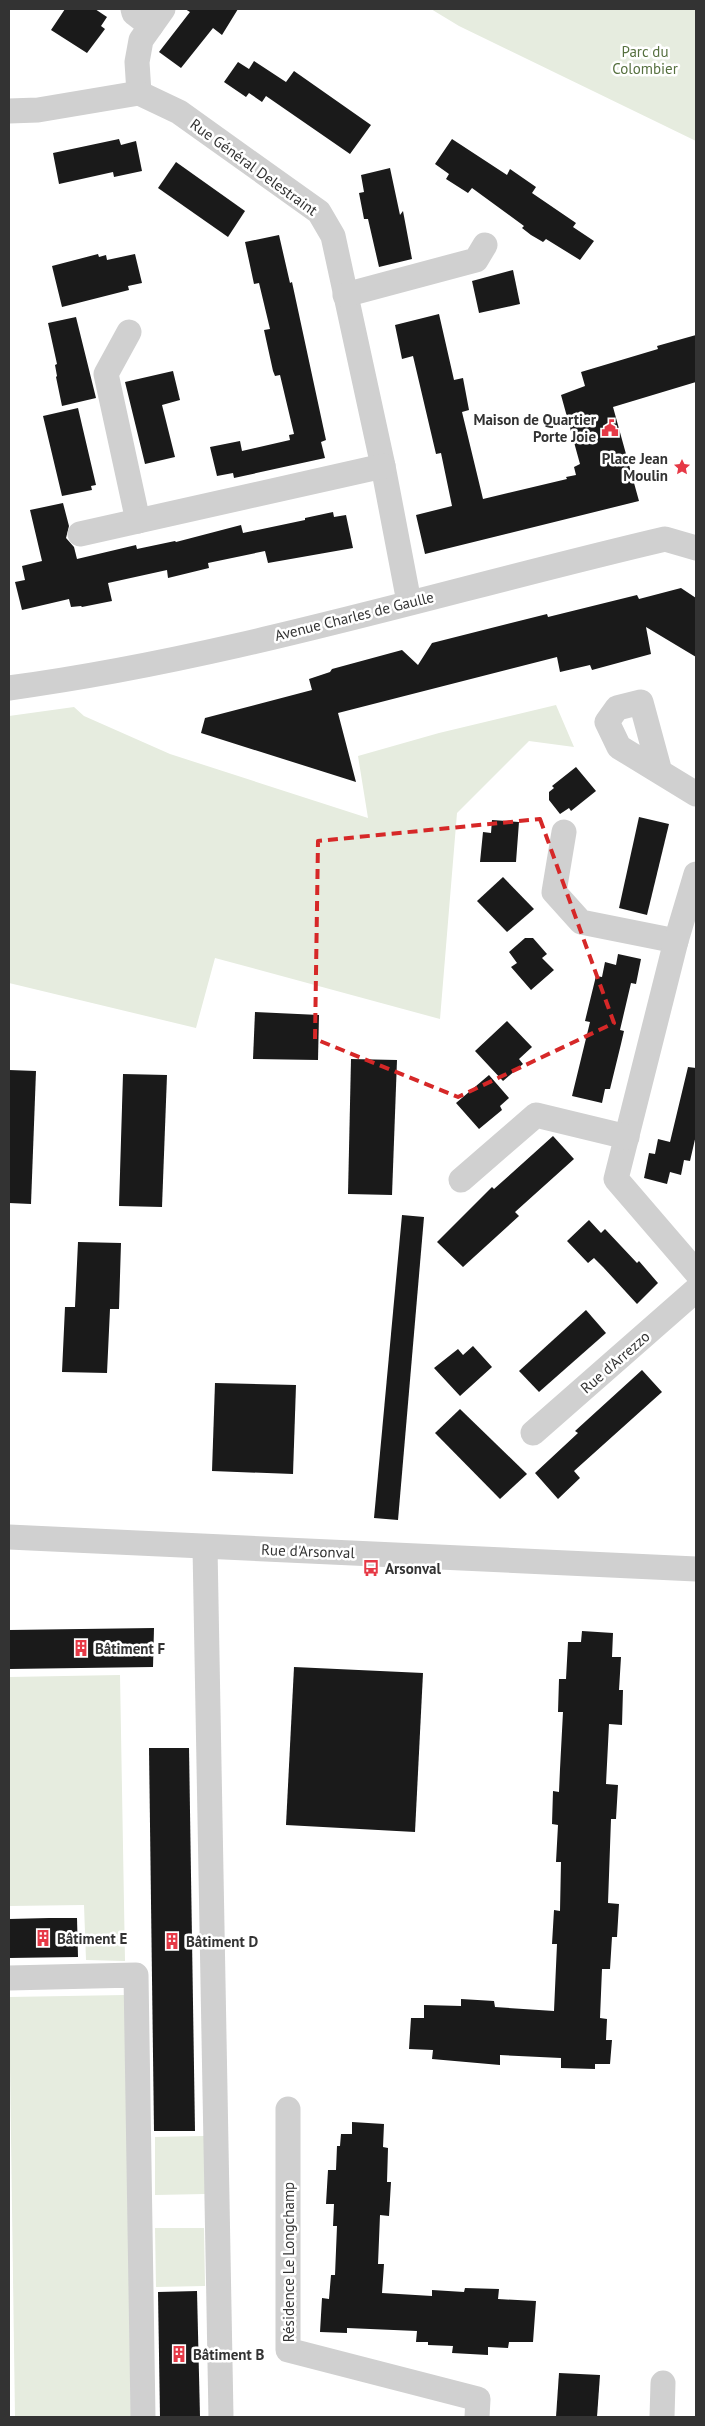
<svg xmlns="http://www.w3.org/2000/svg" width="705" height="2426" font-family="'PT Sans',sans-serif">
<style>
.green{fill:#e6ecdf}
.building{fill:#1a1a1a}
.lines{fill:none;stroke-linecap:round;stroke-linejoin:round}
.minor{stroke:#d0d0d0;stroke-width:25}
.marked{fill:none;stroke:#d62828;stroke-width:4;stroke-dasharray:10 6;stroke-linejoin:round}
.labels{text-anchor:middle;dominant-baseline:central;stroke-width:5;stroke-linejoin:round;paint-order:stroke}
.park-label{font-size:15px;fill:#56703f;stroke:#fff}
.street-label{font-size:15px;fill:#333;stroke:#fff}
.poi-label{font-size:15px;font-weight:bold;fill:#333;stroke:#fff;text-anchor:start}
</style>
<rect width="100%" height="100%" fill="#fff"/>
<g class="green">
<polygon points="431,9 696,9 696,141 459,26"/>
<polygon points="556,705 574,747 529,741 457,813 440,1019 215,958 196,1028 9,983 9,716 74,707 84,716 170,754 368,818 358,756 439,733"/>
<polygon points="120,1675 125,1961 86,1960 84,1905 9,1906 9,1677"/>
<polygon points="125,1995 131,2417 15,2417 9,1997"/>
<polygon points="204,2136 205,2194 155,2195 155,2137"/>
<polygon points="155,2228 204,2228 205,2286 156,2287"/>
</g>
<g class="building">
<polygon points="65,9 95,9 107,17 101,26 105,29 87,53 51,30"/>
<polygon points="185,9 238,9 222,35 213,28 181,68 159,52 190,12"/>
<polygon points="254,61 286,82 294,71 371,125 350,154 266,96 262,102 249,93 246,97 224,82 238,62 249,69"/>
<polygon points="119,139 121,145 136,141 142,171 114,177 113,172 59,184 53,153"/>
<polygon points="452,139 507,175 510,169 536,187 532,193 576,223 573,227 594,241 580,260 546,239 543,242 531,235 522,228 524,226 472,188 468,193 446,179 449,174 435,164"/>
<polygon points="176,162 245,211 228,237 158,188"/>
<polygon points="390,168 400,215 403,211 412,259 379,267 368,219 364,219 359,193 364,192 361,175"/>
<polygon points="279,235 290,283 292,282 326,440 321,442 325,458 234,478 233,473 217,476 210,447 240,441 242,451 290,440 289,435 294,434 280,375 275,376 273,371 264,330 270,329 259,283 254,284 245,242"/>
<polygon points="98,254 99,257 106,255 107,260 135,254 142,283 128,286 129,290 62,307 52,266"/>
<polygon points="513,270 520,304 479,313 472,281"/>
<polygon points="439,314 454,380 463,378 469,410 462,412 483,499 567,479 566,477 576,475 574,467 580,464 561,395 585,386 581,372 658,349 657,346 696,335 696,382 613,407 639,501 425,554 416,515 452,506 441,453 436,454 413,356 402,359 395,325"/>
<polygon points="76,317 96,398 62,406 56,377 57,376 55,365 57,364 48,323"/>
<polygon points="173,371 180,400 162,405 175,457 145,464 125,382"/>
<polygon points="78,408 96,485 91,486 92,490 62,496 43,416"/>
<polygon points="63,503 69,526 66,538 74,547 77,559 136,545 137,549 175,541 176,542 241,525 243,533 305,520 305,518 333,512 334,517 346,515 353,548 268,563 265,551 208,563 209,568 168,578 167,570 108,583 112,601 82,607 81,606 71,607 69,599 22,610 15,582 25,580 22,566 42,561 30,510"/>
<polygon points="681,588 696,598 696,657 646,627 651,654 592,670 590,665 560,672 557,657 338,713 356,782 201,733 205,718 312,690 309,679 330,672 332,669 402,650 418,665 432,643 547,614 548,617 637,595 639,599"/>
<polygon points="576,767 596,791 571,811 569,808 560,814 549,800 549,792 554,788 552,786"/>
<polygon points="639,817 669,824 647,915 619,908"/>
<polygon points="492,820 519,822 516,862 480,862 483,832 491,833"/>
<polygon points="503,877 534,909 507,932 477,901"/>
<polygon points="525,938 533,938 547,954 542,958 554,970 531,990 511,967 517,963 509,952"/>
<polygon points="618,954 641,959 636,984 631,983 620,1030 624,1031 621,1044 610,1089 605,1089 602,1103 572,1096 590,1022 585,1021 596,976 602,977 605,962 616,965"/>
<polygon points="255,1012 319,1015 318,1060 253,1059"/>
<polygon points="507,1021 532,1047 519,1059 523,1064 503,1081 475,1051"/>
<polygon points="351,1059 397,1060 392,1195 348,1194"/>
<polygon points="688,1067 696,1068 696,1135 690,1161 684,1160 681,1175 670,1172 667,1184 644,1178 649,1153 655,1154 658,1139 670,1142"/>
<polygon points="9,1070 36,1071 31,1204 9,1203"/>
<polygon points="123,1074 167,1075 162,1207 119,1206"/>
<polygon points="489,1075 509,1098 500,1106 502,1110 479,1129 456,1103"/>
<polygon points="553,1136 574,1159 515,1212 519,1216 463,1267 437,1242 492,1187 494,1189"/>
<polygon points="402,1215 424,1217 398,1520 374,1518"/>
<polygon points="589,1220 601,1233 605,1229 637,1263 639,1261 658,1283 637,1304 603,1267 594,1258 588,1263 567,1241"/>
<polygon points="78,1242 121,1243 119,1309 110,1309 107,1373 62,1372 65,1307 75,1307"/>
<polygon points="586,1310 606,1333 539,1392 519,1371"/>
<polygon points="473,1346 492,1367 460,1396 434,1368 458,1349 463,1355"/>
<polygon points="642,1370 662,1392 574,1471 580,1478 558,1499 535,1473 578,1433 575,1431"/>
<polygon points="215,1383 296,1385 293,1474 212,1471"/>
<polygon points="460,1409 527,1474 500,1499 435,1433"/>
<polygon points="154,1628 153,1667 9,1669 9,1630"/>
<polygon points="582,1631 613,1633 612,1657 621,1657 619,1690 623,1690 622,1725 609,1724 606,1784 618,1785 616,1819 611,1819 608,1903 619,1904 617,1937 612,1937 610,1969 602,1969 600,2018 607,2019 606,2040 612,2040 610,2064 595,2064 595,2069 561,2068 561,2058 500,2055 500,2065 432,2059 433,2050 409,2049 411,2018 424,2018 424,2005 461,2006 461,1999 494,2001 495,2007 554,2011 557,1944 552,1944 554,1910 560,1911 561,1862 556,1862 558,1825 552,1824 553,1791 559,1792 560,1769 563,1712 558,1712 559,1679 566,1679 568,1642 581,1642"/>
<polygon points="294,1667 423,1673 415,1832 286,1825"/>
<polygon points="149,1748 189,1748 195,2131 154,2131"/>
<polygon points="49,1918 77,1918 78,1957 9,1958 9,1919"/>
<polygon points="352,2122 384,2124 383,2147 388,2148 387,2182 391,2182 389,2216 380,2215 378,2264 384,2264 382,2293 432,2296 432,2290 464,2292 465,2288 499,2289 498,2299 536,2301 533,2342 509,2342 508,2348 488,2347 488,2355 452,2353 453,2346 428,2345 428,2342 416,2342 417,2331 347,2328 347,2333 320,2332 322,2298 329,2299 331,2275 335,2275 337,2226 333,2226 334,2204 326,2204 328,2170 336,2170 337,2146 340,2146 341,2134 352,2134"/>
<polygon points="197,2291 200,2417 160,2417 158,2292"/>
<polygon points="559,2373 600,2375 597,2417 556,2417"/>
</g>
<g class="lines">
<g class="minor">
<polyline points="133,9 134,13 151,26"/>
<polyline points="139,93 137,62 141,40 163,9"/>
<polyline points="9,111 38,110 139,93 179,112 319,212 333,236 383,466 409,602"/>
<polyline points="345,295 476,260 485,245"/>
<polyline points="129,332 106,374 138,521"/>
<polyline points="80,534 383,466"/>
<path d="M 9,688 C 231,658 447,590 665,539 L 696,548"/>
<polyline points="660,772 641,702 617,708 607,722 619,747 696,794"/>
<polyline points="564,832 554,892 581,922 676,941"/>
<polyline points="696,874 676,941 616,1179 696,1272"/>
<polyline points="461,1180 536,1115 627,1137"/>
<polyline points="533,1433 696,1290"/>
<polyline points="9,1537 696,1569"/>
<polyline points="205,1547 221,2417"/>
<polyline points="9,1978 136,1975 143,2417"/>
<polyline points="288,2109 288,2350 478,2399 477,2417"/>
<polyline points="662,2417 663,2383"/>
</g>
</g>
<path class="marked" d="M 540,819 L 614,1023 L 458,1097 L 315,1039 L 318,841 Z"/>
<defs>
<g id="civic-bare" transform="scale(1.35)"><path d="M-.6-6.5H3V-4.5H.6V-3L4-1V1h2V6H-6V1h2V-1L-.6-3ZM-1.2 2.5V6h2.4V2.5Z" fill="#e63946" stroke="#fff" stroke-width="2.5" paint-order="stroke"/></g>
<g id="sight-bare" transform="scale(1.35)"><path d="M0-6L1.8-2.2L6-1.7L2.9 1.2L3.7 5.4L0 3.3L-3.7 5.4L-2.9 1.2L-6-1.7L-1.8-2.2Z" fill="#e63946" stroke="#fff" stroke-width="2.5" paint-order="stroke"/></g>
<g id="bus-bare" transform="scale(1.35)"><path d="M-5-6H5V4H4V6H2V4H-2V6H-4V4H-5ZM-3.5-4V0h7V-4ZM-3.5 1.2v1.5H-2V1.2ZM2 1.2v1.5H3.5V1.2Z" fill="#e63946" stroke="#fff" stroke-width="2.5" paint-order="stroke"/></g>
<g id="building-bare" transform="scale(1.35)"><path d="M-4-6H4V6H1V3H-1V6H-4ZM-2.5-4.3h1.7v1.8h-1.7ZM.8-4.3h1.7v1.8H.8ZM-2.5-1h1.7V.8h-1.7ZM.8-1h1.7V.8H.8Z" fill="#e63946" stroke="#fff" stroke-width="2.5" paint-order="stroke"/></g>
</defs>
<g fill-rule="evenodd">
<use href="#civic-bare" x="610" y="428"/>
<use href="#sight-bare" x="682" y="467"/>
<use href="#bus-bare" x="371" y="1568"/>
<use href="#building-bare" x="81" y="1648"/>
<use href="#building-bare" x="43" y="1938"/>
<use href="#building-bare" x="172" y="1941"/>
<use href="#building-bare" x="179" y="2354"/>
</g>
<g class="labels">
<g class="park-label">
<text x="645" y="51">Parc du<tspan x="645" dy="17">Colombier</tspan></text>
</g>
<g class="street-label">
<text transform="translate(254 167) rotate(36)">Rue Général Delestraint</text>
<text transform="translate(354 616) rotate(-14)">Avenue Charles de Gaulle</text>
<text transform="translate(615 1362) rotate(-41)">Rue d'Arrezzo</text>
<text transform="translate(308 1551) rotate(2)">Rue d'Arsonval</text>
<text transform="translate(288 2262) rotate(-90)">Résidence Le Longchamp</text>
</g>
<g class="poi-label">
<text x="596" y="419" text-anchor="end">Maison de Quartier<tspan x="596" dy="17">Porte Joie</tspan></text>
<text x="668" y="458" text-anchor="end">Place Jean<tspan x="668" dy="17">Moulin</tspan></text>
<text x="385" y="1568">Arsonval</text>
<text x="95" y="1648">Bâtiment F</text>
<text x="57" y="1938">Bâtiment E</text>
<text x="186" y="1941">Bâtiment D</text>
<text x="193" y="2354">Bâtiment B</text>
</g>
</g>
<rect width="705" height="2426" fill="none" stroke="#333333" stroke-width="20"/>
</svg>
